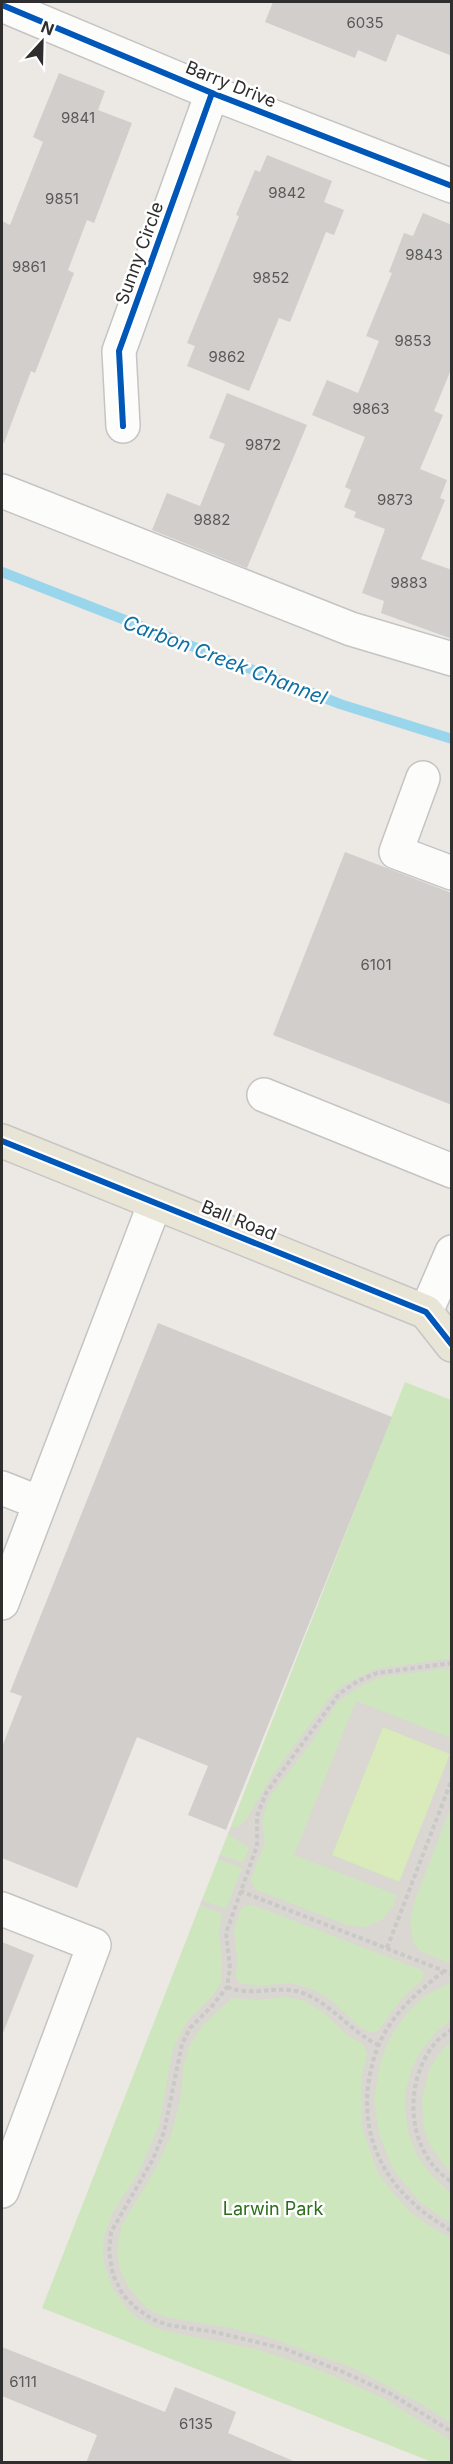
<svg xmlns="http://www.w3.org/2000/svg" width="453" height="2464" font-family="Inter,sans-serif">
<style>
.green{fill:#cee6be}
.pitch{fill:#d9eabb}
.plaza{fill:#dad6d2;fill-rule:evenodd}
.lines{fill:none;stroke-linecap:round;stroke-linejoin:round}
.stream{stroke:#99d6ec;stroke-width:10}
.building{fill:#d1cecb}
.minor-casing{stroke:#c5c4c5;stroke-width:36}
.major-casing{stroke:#c6c5c4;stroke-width:36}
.path{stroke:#c9c9c8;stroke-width:4;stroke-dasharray:4.5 3;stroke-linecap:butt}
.minor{stroke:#fcfcfb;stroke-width:33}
.major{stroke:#e8e4d6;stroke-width:33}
.cycleway-casing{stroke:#fff;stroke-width:10}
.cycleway{stroke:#0057b8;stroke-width:6}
.labels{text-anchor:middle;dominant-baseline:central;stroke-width:5;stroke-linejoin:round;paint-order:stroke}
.number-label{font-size:15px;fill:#585857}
.street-label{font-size:18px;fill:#2e2e2e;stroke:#fff}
.park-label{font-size:18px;fill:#2c6e1b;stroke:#fff}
.water-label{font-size:20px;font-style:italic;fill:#0d6fa3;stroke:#fff}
</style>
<rect width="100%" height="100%" fill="#ece8e4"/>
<polygon class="green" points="405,1382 451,1400 451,2462 432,2462 42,2308"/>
<polygon class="pitch" points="383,1727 450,1754 400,1882 332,1855"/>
<g class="plaza">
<path d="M 451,1658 L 451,1668 L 381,1677 L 357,1688 L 337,1703 L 311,1743 L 269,1798 L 262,1821 L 265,1842 L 251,1879 L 254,1888 L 259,1891 L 347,1925 L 365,1927 L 383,1919 L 393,1906 L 397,1895 L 294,1855 L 356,1701 L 451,1738 L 451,1806 L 414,1903 L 410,1920 L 413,1942 L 420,1951 L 451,1964 L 451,1982 L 425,1996 L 408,2012 L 397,2027 L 388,2042 L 381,2060 L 374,2099 L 379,2134 L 393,2169 L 419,2201 L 441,2217 L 451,2222 L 451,2238 L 430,2226 L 410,2212 L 392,2192 L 377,2171 L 362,2127 L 361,2079 L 367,2054 L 363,2044 L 348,2036 L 324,2013 L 305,2001 L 286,1997 L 257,2000 L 232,1998 L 203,2025 L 190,2044 L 184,2064 L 180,2102 L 171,2135 L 155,2170 L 121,2226 L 117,2252 L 120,2270 L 129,2288 L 147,2308 L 165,2317 L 231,2328 L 268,2337 L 351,2367 L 418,2402 L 451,2423 L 451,2441 L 385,2399 L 317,2369 L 256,2349 L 165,2331 L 140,2320 L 129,2311 L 113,2289 L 104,2263 L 103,2250 L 104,2237 L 112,2214 L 140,2170 L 159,2125 L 173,2048 L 188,2020 L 214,1994 L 221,1982 L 222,1963 L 219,1932 L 222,1914 L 200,1905 L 202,1900 L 226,1909 L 242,1868 L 218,1859 L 220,1855 L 243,1863 L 249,1848 L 228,1834 L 231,1827 L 237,1827 L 246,1820 L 271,1777 L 333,1693 L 345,1684 L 375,1669 ZM 383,1727 L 450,1754 L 399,1882 L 332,1855 ZM 253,1905 L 419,1969 L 423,1972 L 423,1979 L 401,1999 L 379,2030 L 373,2033 L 360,2027 L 326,1996 L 309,1988 L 290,1983 L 257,1986 L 239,1983 L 236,1977 L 237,1960 L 234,1930 L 240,1911 L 244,1906 Z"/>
<polygon points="451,2020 451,2041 438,2055 429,2070 422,2101 424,2130 431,2147 451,2174 451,2193 432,2176 416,2154 408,2132 405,2106 405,2094 411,2071 419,2054 436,2032"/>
</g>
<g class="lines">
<polyline class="stream" points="2,572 340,704 452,739"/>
</g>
<g class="building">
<polygon points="273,2 452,2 452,56 397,34 386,62 358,50 355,58 265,22"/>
<polygon points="59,73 105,91 98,110 132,123 94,223 87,220 68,270 74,273 35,373 31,371 4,443 2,442 2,221 10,225 43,142 33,137"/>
<polygon points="267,155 332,181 324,202 344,210 334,235 326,232 290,322 279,318 249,391 187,366 195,346 187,343 239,216 236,215 255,170 260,172"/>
<polygon points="423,213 452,225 452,367 434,411 443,415 420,469 447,480 440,498 445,500 421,559 452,570 452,639 381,613 384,601 362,593 385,529 354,517 356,512 344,507 351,490 345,487 365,437 312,415 327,380 358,393 379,341 366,336 392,273 389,272 404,233 413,236"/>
<polygon points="227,393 307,425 247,568 152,530 167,493 200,506 225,444 209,438"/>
<polygon points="345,852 452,893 452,1105 273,1035"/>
<polygon points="158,1323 392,1417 226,1830 188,1815 208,1766 137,1737 77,1888 2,1858 2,1747 22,1696 10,1692"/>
<polygon points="2,1942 34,1955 3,2033 2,2033"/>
<polygon points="2,2347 165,2412 175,2387 236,2412 228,2433 298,2463 86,2463 97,2435 2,2396"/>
</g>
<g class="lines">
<g class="minor-casing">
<g id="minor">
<polyline points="2,5 212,93 452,186"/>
<polyline points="123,426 119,351 212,93"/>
<polyline points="2,491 351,629 452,659"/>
<polyline points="423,778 396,852 452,873"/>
<polyline points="264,1095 452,1171"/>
<polyline points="426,1312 452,1252"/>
<polyline points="2,1488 40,1503"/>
<polyline points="2,1603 155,1203"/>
<polyline points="2,1909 94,1945 2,2191"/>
</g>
</g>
<g class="major-casing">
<polyline id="major" points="2,1141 426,1312 452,1345"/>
</g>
<g class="path">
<polyline points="452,1663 377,1673 358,1681 339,1694 266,1793 257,1816 257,1846 226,1933 230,1968 227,1987 213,2005 190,2028 182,2044 164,2132 153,2159 111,2232 109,2252 113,2275 123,2295 136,2308 152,2319 168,2325 215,2332 285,2349 341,2371 391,2394 452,2432"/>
<polyline points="240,1891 452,1974"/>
<polyline points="387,1948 452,1779"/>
<path d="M 444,1971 C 424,1987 403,2004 389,2026 C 377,2043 371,2065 368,2086 C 361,2152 396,2199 452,2231"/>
<path d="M 227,1987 C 252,1997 271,1986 296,1991 C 328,1999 348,2030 378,2045"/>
<path d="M 452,2029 C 447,2033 441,2037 437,2041 C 402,2080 405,2153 452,2182"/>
</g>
<use href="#minor" class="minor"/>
<use href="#major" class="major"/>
<g class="cycleway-casing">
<g id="cycleway">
<polyline points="2,5 212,93 452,186"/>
<polyline points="123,426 119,351 212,93"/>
<polyline points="2,1141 426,1312 452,1345"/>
</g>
</g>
<use href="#cycleway" class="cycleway"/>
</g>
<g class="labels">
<g class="number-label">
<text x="365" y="22">6035</text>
<text x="78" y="117">9841</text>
<text x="287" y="192">9842</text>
<text x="62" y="198">9851</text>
<text x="424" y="254">9843</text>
<text x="29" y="266">9861</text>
<text x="271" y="277">9852</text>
<text x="413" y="340">9853</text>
<text x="227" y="356">9862</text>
<text x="371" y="408">9863</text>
<text x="263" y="444">9872</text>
<text x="395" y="499">9873</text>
<text x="212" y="519">9882</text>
<text x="409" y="582">9883</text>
<text x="376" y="964">6101</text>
<text x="23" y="2381">6111</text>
<text x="196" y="2423">6135</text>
</g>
<g class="street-label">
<text transform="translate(231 84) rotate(22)">Barry Drive</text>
<text transform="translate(139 253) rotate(-70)">Sunny Circle</text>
<text transform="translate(239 1220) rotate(22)">Ball Road</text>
</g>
<g class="park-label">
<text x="273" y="2208">Larwin Park</text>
</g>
<g class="water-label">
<text transform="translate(225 660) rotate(21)">Carbon Creek Channel</text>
</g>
</g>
<rect width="453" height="2464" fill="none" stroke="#2e2e2e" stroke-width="6"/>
<g transform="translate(42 42) rotate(22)" stroke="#ffffff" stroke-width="4.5" paint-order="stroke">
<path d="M0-4.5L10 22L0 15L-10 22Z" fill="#2e2e2e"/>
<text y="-9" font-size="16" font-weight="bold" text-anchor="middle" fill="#2e2e2e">N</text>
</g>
</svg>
